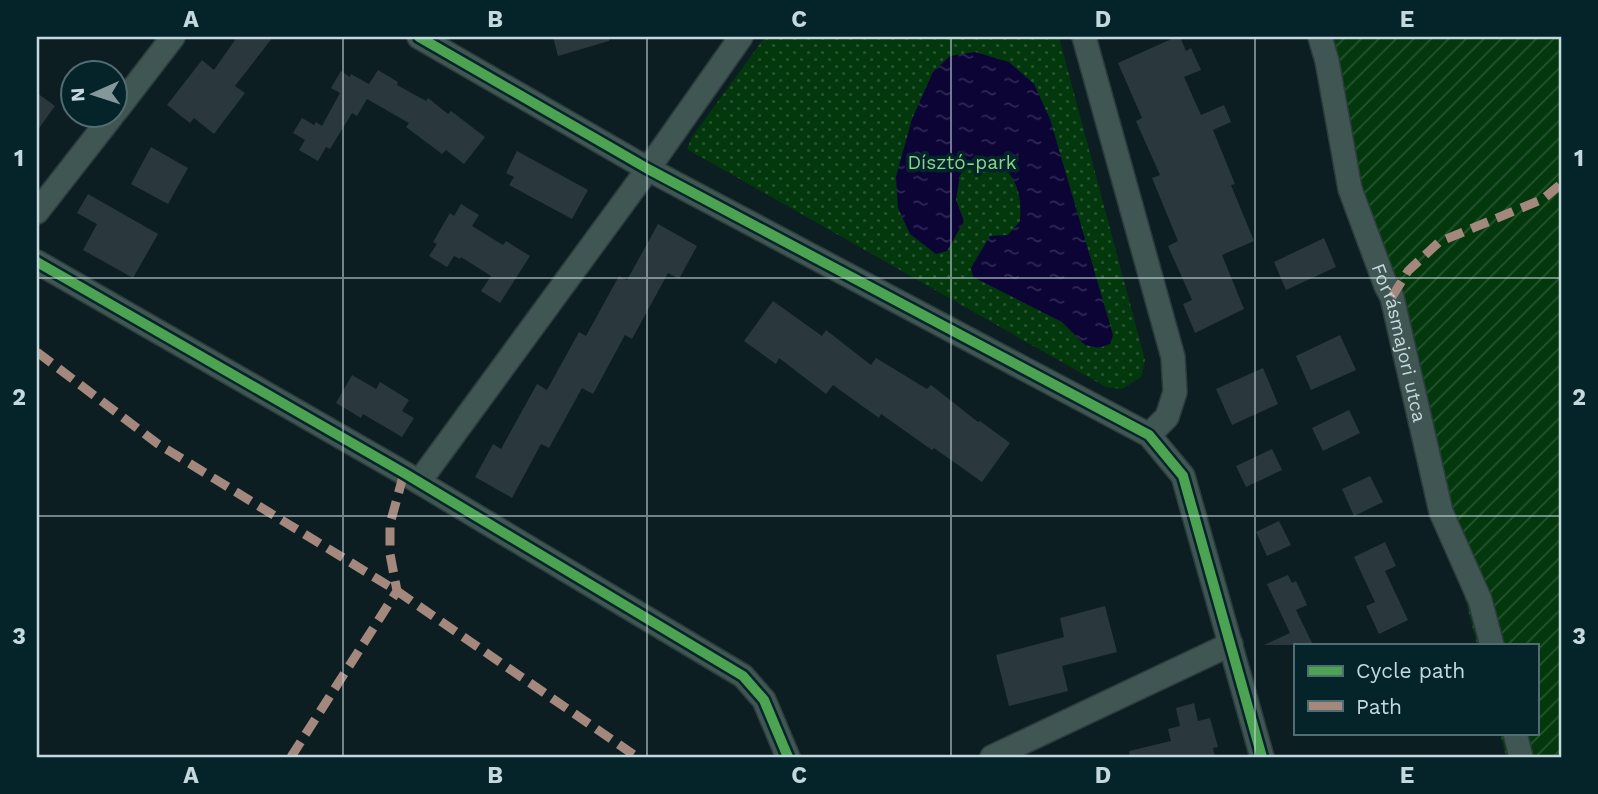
<svg xmlns="http://www.w3.org/2000/svg" width="1598" height="794" font-family="'Work Sans',sans-serif">
<style>
.park{fill:url(#park-dots)}
.garden{fill:url(#garden-furrows)}
.water{fill:url(#water-ripples)}
.building{fill:#2a373d}
.lines{fill:none;stroke-linecap:round;stroke-linejoin:round}
.minor-casing{stroke:#2c3b3e;stroke-width:26}
.minor{stroke:#3f5653;stroke-width:23}
.quiet{stroke:#a5887d;stroke-width:9;stroke-dasharray:18 9;stroke-linecap:butt}
.cycleway-casing{stroke:#05242a;stroke-width:15}
.cycleway{stroke:#4ca352;stroke-width:10}
.grid{fill:none;stroke:#c4d9dd;stroke-width:2;stroke-opacity:0.55}
.labels{text-anchor:middle;dominant-baseline:central;stroke-width:7;stroke-linejoin:round;paint-order:stroke}
.park-label{font-size:19px;fill:#88d58a;stroke:#05242a}
.street-label{font-size:19px;fill:#c4d9dd;stroke:#05242a}
.neatline{fill:none;stroke:#c4d9dd;stroke-width:2.5}
.grid-label{font-size:23px;text-anchor:middle;font-weight:bold;fill:#c4d9dd}
</style>
<defs>
<pattern id="park-dots" width="8" height="8" patternUnits="userSpaceOnUse" patternTransform="scale(1.75)"><rect width="8" height="8" fill="#03380d"/><path d="M2 2h.1M6 6h.1" fill="none" stroke="#265430" stroke-width="1.8" stroke-linecap="round"/></pattern>
<pattern id="garden-furrows" width="10" height="10" patternUnits="userSpaceOnUse" patternTransform="scale(1.75)"><rect width="10" height="10" fill="#03380d"/><path d="M-1 1l2-2M0 10L10 0M9 11l2-2" fill="none" stroke="#265430"/></pattern>
<pattern id="water-ripples" width="26" height="14" patternUnits="userSpaceOnUse" patternTransform="scale(1.75)"><rect width="26" height="14" fill="#0d0436"/><path d="M2 4q2-2 4 0t4 0M15 11q2-2 4 0t4 0" fill="none" stroke="#2f2853"/></pattern>
</defs>
<rect width="100%" height="100%" fill="#0d1e22"/>
<polygon class="park" points="765,37 1059,37 1145,360 1141,377 1122,389 1106,387 687,149 692,137"/>
<polygon class="garden" points="1319,37 1561,37 1561,757 1506,757 1500,733 1537,733 1537,645 1477,645"/>
<path class="water" d="M 975,52 L 1009,62 L 1034,84 L 1050,119 L 1113,335 L 1110,344 L 1099,348 L 1085,345 L 1062,322 L 973,277 L 971,268 L 990,236 L 1008,235 L 1020,221 C 1022,190 1016,181 997,157 L 974,157 L 960,175 L 956,200 L 964,221 L 947,251 L 936,254 L 910,234 L 898,208 L 896,177 L 912,119 L 933,72 L 950,56 Z"/>
<g class="building">
<polygon points="237,37 273,37 235,86 245,93 214,134 194,118 190,123 167,105 202,60 214,70"/>
<polygon points="553,37 609,37 609,41 558,56"/>
<polygon points="1176,37 1180,37 1186,51 1191,48 1201,70 1184,77 1201,115 1224,105 1231,122 1213,130 1235,184 1231,185 1254,241 1222,255 1244,309 1195,333 1183,304 1192,300 1168,246 1178,241 1152,178 1160,175 1136,121 1142,118 1118,63"/>
<polygon points="378,70 398,82 397,85 426,101 428,98 448,114 451,111 485,137 464,164 446,150 442,154 406,127 409,123 367,99 357,116 352,113 330,149 326,147 318,161 299,150 305,140 293,133 302,118 314,125 316,122 322,126 340,93 331,88 341,71 350,77 351,74 369,84"/>
<polygon points="37,93 55,106 37,131"/>
<polygon points="151,147 188,168 168,204 131,184"/>
<polygon points="517,151 588,190 572,219 509,185 514,177 506,173"/>
<polygon points="88,194 158,234 133,278 83,250 97,224 77,213"/>
<polygon points="461,204 479,215 472,226 503,245 506,241 530,256 500,303 481,291 491,276 461,257 460,259 454,256 447,267 429,256 437,244 433,242 450,213 454,216"/>
<polygon points="658,224 697,246 679,279 668,273 632,339 625,335 593,394 582,388 549,448 541,444 512,498 475,477 493,444 501,449 537,384 547,390 579,332 586,336 619,276 627,280"/>
<polygon points="1324,238 1336,267 1286,290 1274,262"/>
<polygon points="773,301 822,336 826,330 871,365 876,358 927,389 931,385 978,422 980,421 1010,443 982,482 934,448 932,450 881,414 879,418 833,385 826,394 779,358 776,364 744,341"/>
<polygon points="1340,335 1356,370 1311,390 1296,356"/>
<polygon points="1263,368 1278,404 1232,425 1216,389"/>
<polygon points="352,375 376,389 380,382 409,400 402,411 414,418 402,437 363,414 361,418 336,403"/>
<polygon points="1349,410 1360,433 1323,451 1312,428"/>
<polygon points="1272,449 1282,470 1246,487 1236,466"/>
<polygon points="1370,476 1383,502 1354,516 1342,489"/>
<polygon points="1279,521 1291,545 1267,556 1256,532"/>
<polygon points="1385,542 1396,566 1385,571 1408,620 1379,634 1366,606 1375,602 1354,557"/>
<polygon points="1288,575 1292,583 1296,581 1307,605 1296,610 1313,645 1264,645 1290,633 1267,584"/>
<polygon points="1105,606 1117,652 1062,666 1068,691 1009,706 996,655 1064,637 1060,618"/>
<polygon points="1194,703 1198,721 1210,718 1218,747 1213,748 1215,757 1130,757 1129,751 1171,741 1168,729 1180,726 1176,708"/>
</g>
<g class="lines">
<g class="minor-casing">
<g id="minor">
<polyline points="419,37 648,169 1149,435 1183,476 1262,757"/>
<polyline points="1084,37 1173,357 1175,392 1167,417 1149,435"/>
<path id="s1" d="M 1320,37 L 1327,61 L 1350,189 L 1386,286 L 1392,297 L 1441,512 L 1480,600 L 1492,645"/>
<polyline points="116,111 173,37"/>
<polyline points="37,212 112,116"/>
<polyline points="37,262 404,473 743,676 764,700 788,757"/>
<polyline points="419,482 648,169 741,37"/>
<polyline points="1515,733 1521,757"/>
<polyline points="992,757 1231,644"/>
</g>
</g>
<use href="#minor" class="minor"/>
<g class="quiet">
<polyline points="1392,297 1408,271 1439,242 1543,199 1561,184"/>
<polyline points="37,352 158,444 397,591 637,757"/>
<polyline points="291,757 397,591 390,554 390,524 404,473"/>
</g>
<g class="cycleway-casing">
<g id="cycleway">
<polyline points="419,37 648,169 1149,435 1183,476 1262,757"/>
<polyline points="37,262 404,473 743,676 764,700 788,757"/>
</g>
</g>
<use href="#cycleway" class="cycleway"/>
</g>
<path class="grid" d="M 343,37 L 343,757M 647,37 L 647,757M 951,37 L 951,757M 1255,37 L 1255,757M 37,278 L 1561,278M 37,516 L 1561,516"/>
<g class="labels">
<g class="park-label">
<text x="962" y="162">Dísztó-park</text>
</g>
<g class="street-label">
<text stroke="none"><textPath href="#s1" startOffset="317">Forrásmajori utca</textPath></text>
</g>
</g>
<rect width="1598" height="794" fill="none" stroke="#05242a" stroke-width="77"/>
<rect x="1294" y="644" width="245" height="91" fill="#05242a" stroke="#516c72" stroke-width="2"/>
<rect x="1308" y="666" width="35" height="10" fill="#4ca352" stroke="#516c72" stroke-width="2"/>
<text x="1356" y="678" font-size="21" fill="#c4d9dd">Cycle path</text>
<rect x="1308" y="701" width="35" height="10" fill="#a5887d" stroke="#516c72" stroke-width="2"/>
<text x="1356" y="714" font-size="21" fill="#c4d9dd">Path</text>
<g transform="translate(94 94) rotate(267)"><circle r="33" fill="#05242a" stroke="#516c72" stroke-width="2"/>
<path d="M0-5L12 26L0 18L-12 26Z" fill="#84989c"/>
<text y="-10" font-size="19" font-weight="bold" text-anchor="middle" fill="#c4d9dd">N</text>
</g>
<rect x="38" y="38" width="1522" height="718" class="neatline"/>
<g class="grid-label">
<text x="191" y="27">A</text>
<text x="495" y="27">B</text>
<text x="799" y="27">C</text>
<text x="1103" y="27">D</text>
<text x="1407" y="27">E</text>
<text x="19" y="166">1</text>
<text x="1579" y="166">1</text>
<text x="19" y="405">2</text>
<text x="1579" y="405">2</text>
<text x="19" y="644">3</text>
<text x="1579" y="644">3</text>
<text x="191" y="783">A</text>
<text x="495" y="783">B</text>
<text x="799" y="783">C</text>
<text x="1103" y="783">D</text>
<text x="1407" y="783">E</text>
</g>
</svg>
